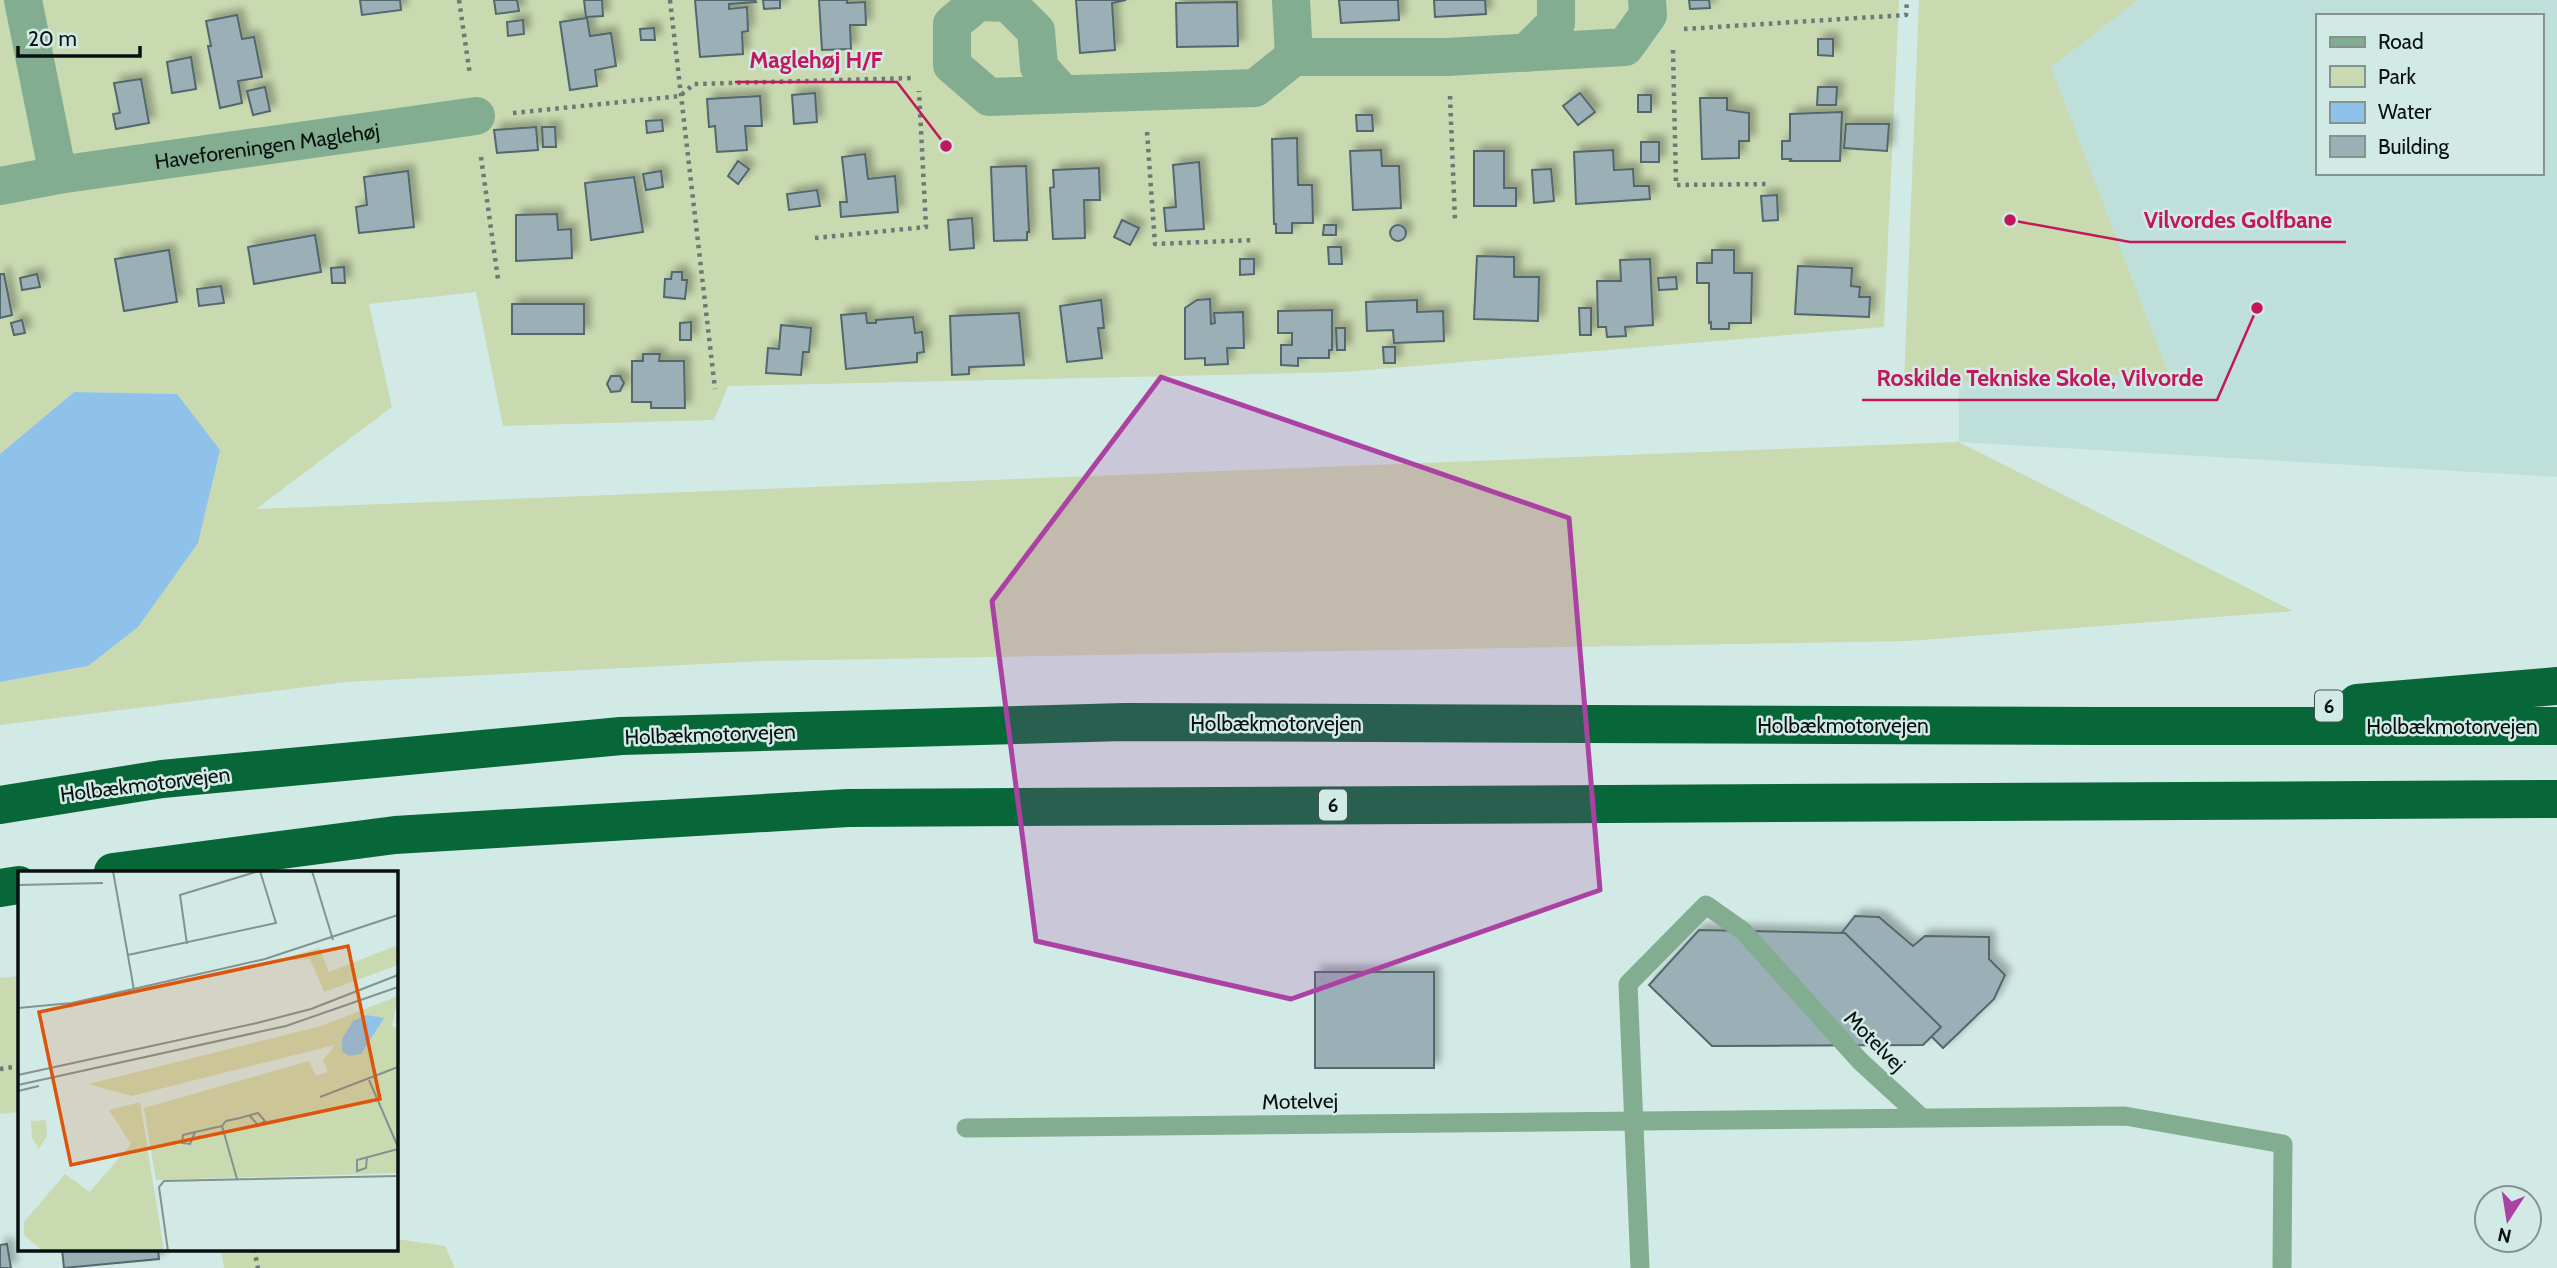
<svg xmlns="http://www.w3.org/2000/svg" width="2557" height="1268" font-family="Cabin,sans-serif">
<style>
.built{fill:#bfe0da;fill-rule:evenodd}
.green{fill:#c9d9b0}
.water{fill:#8fc2ea}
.building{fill:#9ab0b6;stroke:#53676c;stroke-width:2;filter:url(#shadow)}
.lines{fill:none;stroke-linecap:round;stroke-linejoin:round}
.path{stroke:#6a7a77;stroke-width:4.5;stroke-dasharray:3.5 5;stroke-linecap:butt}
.service{stroke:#83ad90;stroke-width:19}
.minor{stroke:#83ad90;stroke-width:38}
.motorway{stroke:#086739;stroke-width:38}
.marked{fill:#ab42a3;fill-opacity:0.2;stroke:#ab42a3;stroke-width:5;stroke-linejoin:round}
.labels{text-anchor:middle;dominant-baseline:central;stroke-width:5;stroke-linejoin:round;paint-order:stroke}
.shield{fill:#d2eae5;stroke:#455250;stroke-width:2}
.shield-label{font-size:19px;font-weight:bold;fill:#091110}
.street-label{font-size:21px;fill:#091110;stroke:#d2eae5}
.inset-road{fill:none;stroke:#829390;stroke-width:2}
.view{fill:#dd550c;fill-opacity:0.15;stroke:#dd550c;stroke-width:3.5}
.inset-edge{fill:none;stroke:#091110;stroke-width:3.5}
.leader{fill:none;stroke:#c2185b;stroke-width:2.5}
.callout-dot{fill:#c2185b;stroke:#d2eae5;stroke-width:2.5}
.callout-label{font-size:23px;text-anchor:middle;font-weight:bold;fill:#c2185b;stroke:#d2eae5;stroke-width:5;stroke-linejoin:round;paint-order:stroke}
</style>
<defs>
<filter id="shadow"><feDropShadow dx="6" dy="-6" stdDeviation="3.5" flood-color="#0004"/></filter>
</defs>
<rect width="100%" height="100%" fill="#d2eae5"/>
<path class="built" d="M 1956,0 L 2557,0 L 2557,477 L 1959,442 ZM 2317,16 L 2541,16 L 2541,173 L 2317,173 Z"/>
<g class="green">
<polygon points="0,0 1899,0 1884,327 1344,372 728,386 714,420 503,426 476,292 369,304 392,407 256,509 1959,442 2293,611 1908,641 763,661 346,682 0,725 0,682 88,666 177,394 74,392 0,454"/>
<polygon points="1919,0 2138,0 2051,67 2168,373 1904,383"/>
<polygon points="19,976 19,1112 0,1114 0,978"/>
<polygon points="396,1239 445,1246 455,1268 224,1268 221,1249 396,1249"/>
</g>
<polygon class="water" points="74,392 177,394 220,450 198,543 138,627 88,666 0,682 0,454"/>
<g class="building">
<polygon points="360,0 400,0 401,10 362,15"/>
<polygon points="494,0 517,0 519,11 496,14"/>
<polygon points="584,0 602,0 603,16 586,17"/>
<polygon points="695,0 755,0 756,2 729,4 729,9 747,7 748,31 742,32 743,54 700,57"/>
<polygon points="763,0 780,0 780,8 764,9"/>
<polygon points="819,0 847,0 847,3 865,2 866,25 850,25 851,49 822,50"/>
<polygon points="1076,0 1126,0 1112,3 1115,50 1080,53"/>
<polygon points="1339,0 1398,0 1399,20 1341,23"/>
<polygon points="1434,0 1485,0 1486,14 1435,17"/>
<polygon points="1689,0 1709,0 1710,8 1690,9"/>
<polygon points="1237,2 1238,46 1177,47 1176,3"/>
<polygon points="237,15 242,39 254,37 262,77 238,81 242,103 220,108 208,46 211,46 206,21"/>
<polygon points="587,18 590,36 611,33 616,66 595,70 597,86 570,90 560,22"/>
<polygon points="523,20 524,34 508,36 507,22"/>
<polygon points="654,28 655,40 641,40 640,29"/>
<polygon points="1818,39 1833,39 1833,56 1818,55"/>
<polygon points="191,57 196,89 172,93 167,62"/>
<polygon points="141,79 149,123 116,129 113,114 120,113 114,83"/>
<polygon points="265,87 270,111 253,115 247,91"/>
<polygon points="1818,87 1837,87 1836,105 1817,105"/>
<polygon points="815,93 817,122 794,124 792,95"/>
<polygon points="1580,93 1595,112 1578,125 1563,106"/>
<rect x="1638" y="95" width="13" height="17"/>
<polygon points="760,96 762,126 745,126 747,150 717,152 715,126 709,127 707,99"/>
<polygon points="1700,98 1727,98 1727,110 1749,113 1749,141 1739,141 1739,158 1702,159"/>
<polygon points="1842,112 1840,161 1790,161 1791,159 1782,159 1782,141 1790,141 1790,114"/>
<polygon points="1356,115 1372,115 1373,131 1357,131"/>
<polygon points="662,120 663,131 647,133 646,121"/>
<polygon points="1846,124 1889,124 1887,151 1844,148"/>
<polygon points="536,127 538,150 497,153 494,130"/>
<polygon points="542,127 555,127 556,147 543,147"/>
<polygon points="1297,138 1298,185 1312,185 1313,223 1292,223 1292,233 1276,233 1276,224 1274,224 1272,139"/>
<rect x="1641" y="142" width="18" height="20"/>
<polygon points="1381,150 1382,166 1399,166 1401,208 1353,210 1350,151"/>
<polygon points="1613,150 1614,170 1633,169 1634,186 1649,186 1650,199 1576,204 1574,152"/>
<polygon points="1474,151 1504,151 1504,188 1516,188 1516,206 1474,206"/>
<polygon points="865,154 868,179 895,176 898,212 841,217 840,202 847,202 842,157"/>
<polygon points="738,161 749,169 738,184 728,176"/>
<polygon points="1199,162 1204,229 1166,231 1164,208 1176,207 1173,165"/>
<polygon points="1026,166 1029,232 1027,232 1027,240 994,241 991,167"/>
<polygon points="1099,168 1100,200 1084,200 1085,238 1053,239 1050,188 1054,187 1053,170"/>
<polygon points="1551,169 1554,201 1534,203 1532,170"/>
<polygon points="408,171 414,227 359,233 356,207 367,205 364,177"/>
<polygon points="661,171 663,187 646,190 643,174"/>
<polygon points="634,177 643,232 591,240 585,183"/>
<polygon points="817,190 820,206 789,210 787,194"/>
<polygon points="1777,195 1778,220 1763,221 1761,196"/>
<polygon points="557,214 558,230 571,229 572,258 516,261 516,215"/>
<polygon points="972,218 974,248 950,250 948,220"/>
<polygon points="1122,220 1139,228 1130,245 1114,237"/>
<polygon points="1324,225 1336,225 1336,235 1323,235"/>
<circle cx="1398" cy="233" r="8"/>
<polygon points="315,235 321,272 254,284 248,247"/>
<polygon points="1328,247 1341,247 1342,264 1329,264"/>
<polygon points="169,250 177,302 124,311 115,259"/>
<polygon points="1712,250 1734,250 1734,273 1752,273 1751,323 1729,323 1729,329 1711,329 1711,322 1709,323 1709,283 1697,283 1697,263 1712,263"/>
<polygon points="1477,256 1514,257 1514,277 1539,277 1538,321 1474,319"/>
<polygon points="1240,259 1254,259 1254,274 1240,275"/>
<polygon points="1650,259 1653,325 1625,327 1626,336 1607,337 1606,327 1598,327 1597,281 1621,281 1620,260"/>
<polygon points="1798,266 1852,268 1851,286 1860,287 1859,297 1870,297 1869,317 1795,314"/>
<polygon points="344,267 345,283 332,283 331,268"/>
<polygon points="672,272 682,272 682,280 687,280 685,299 664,297 665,279 671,279"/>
<polygon points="0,274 4,274 12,315 0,318"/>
<polygon points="37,274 40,287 22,290 20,278"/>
<polygon points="1676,277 1677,289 1659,290 1658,278"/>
<polygon points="221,286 224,303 199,306 197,289"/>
<polygon points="1210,299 1211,324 1215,323 1214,313 1243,312 1244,348 1227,348 1228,364 1205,365 1205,358 1185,359 1185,308 1197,300"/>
<polygon points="1101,300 1104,328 1098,328 1102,358 1067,362 1060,306"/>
<polygon points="1417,300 1417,312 1443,311 1444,341 1394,343 1393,330 1367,331 1366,302"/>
<rect x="512" y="304" width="72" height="30"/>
<polygon points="1579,308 1591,308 1591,335 1580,335"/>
<polygon points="1332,310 1332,350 1329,350 1329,358 1298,358 1298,366 1281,365 1281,345 1292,345 1292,333 1278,333 1278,311"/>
<polygon points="866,313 867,323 876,323 876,320 913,317 915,333 922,332 924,352 917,353 917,362 846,369 841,315"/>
<polygon points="1019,313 1024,365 969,367 969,374 952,375 950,316"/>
<polygon points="22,320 25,333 14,335 11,323"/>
<polygon points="691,322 691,340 680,340 680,323"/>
<polygon points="781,325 811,328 809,352 803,352 801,375 766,373 768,348 779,349"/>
<polygon points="1336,328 1345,328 1345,350 1337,350"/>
<polygon points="1383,347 1395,347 1395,363 1384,363"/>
<polygon points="643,354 660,354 659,361 684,361 685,408 651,408 651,402 632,402 632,361 643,361"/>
<polygon points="611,376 620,376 624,383 620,391 611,392 607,384"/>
<polygon points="1855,916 1879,917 1913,946 1925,936 1989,937 1989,959 2005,975 1994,999 1943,1048 1836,940"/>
<polygon points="1699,930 1845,933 1941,1027 1923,1045 1712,1046 1649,985"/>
<rect x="1315" y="972" width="119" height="96"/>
<polygon points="7,1244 11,1268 0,1268 0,1245"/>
<polygon points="62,1249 158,1249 159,1259 64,1268"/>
</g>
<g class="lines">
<g class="path">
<polyline points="459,0 470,75"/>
<polyline points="670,0 715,389"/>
<polyline points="1684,29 1906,15 1907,0"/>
<polyline points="1673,50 1676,185 1769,184"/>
<polyline points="1450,96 1455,221"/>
<polyline points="513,113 680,96 694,84 915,78"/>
<polyline points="1147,132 1155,244 1255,240"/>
<polyline points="481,157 498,279"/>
<polyline points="815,238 926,227 919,91"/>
<polyline points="0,1069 19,1066"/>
<polyline points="254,1249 258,1268"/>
</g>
<g class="service">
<polyline points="966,1128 2125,1116 2283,1144 2282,1268"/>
<polyline points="1640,1268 1628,984 1706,905 1743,931 1860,1061 1921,1117"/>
</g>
<g class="minor">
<polyline points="23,0 58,175"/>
<polyline points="1526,53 1556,23 1556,0"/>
<polyline points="1294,57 1448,57 1625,47 1648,15 1647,0"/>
<polyline points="1063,94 1039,67 1036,31 1008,3 978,2 952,24 952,65 989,97 1255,88 1294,57 1291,0"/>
<path id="s1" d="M 0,186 L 58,175 L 476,116"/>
</g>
<g class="motorway">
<polyline points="2357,703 2557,686"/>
<polyline points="0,805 162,779 621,736 1125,722 2100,726 2557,726"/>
<polyline points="113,872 395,835 848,808 2557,799"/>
<polyline points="0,888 19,885"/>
</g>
</g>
<path class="marked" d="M 1161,377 L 1569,518 L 1600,890 L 1291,999 L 1036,941 L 992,601 Z"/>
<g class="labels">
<g class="shield">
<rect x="2315" y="690.5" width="28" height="31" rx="5"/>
<rect x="1319" y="789.5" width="28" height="31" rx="5"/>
</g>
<g class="shield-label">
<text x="2329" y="706">6</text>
<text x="1333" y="805">6</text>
</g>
<g class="street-label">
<text stroke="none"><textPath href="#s1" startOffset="270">Haveforeningen Maglehøj</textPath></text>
<text x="1276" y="723">Holbækmotorvejen</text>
<text x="1843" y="725">Holbækmotorvejen</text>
<text x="2452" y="726">Holbækmotorvejen</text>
<text transform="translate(710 734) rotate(-2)">Holbækmotorvejen</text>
<text transform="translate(145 784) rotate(-7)">Holbækmotorvejen</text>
<text transform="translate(1875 1041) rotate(45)">Motelvej</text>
<text transform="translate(1300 1101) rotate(-1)">Motelvej</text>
</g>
</g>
<g transform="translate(18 871)">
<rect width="380" height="380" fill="#d2eae5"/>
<path d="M 380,74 L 380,94 L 306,121 L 292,88 L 277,89 L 273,85 L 301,77 L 311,101 ZM 380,125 L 374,155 L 380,158 L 380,302 L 138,309 L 126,237 L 291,190 L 298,205 L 310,201 L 305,189 L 317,174 L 114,225 L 70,213 L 303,155 ZM 122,231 L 146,380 L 25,380 L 6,364 L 6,351 L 47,303 L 72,321 L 113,273 L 91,239 ZM 28,249 L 29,265 L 21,278 L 14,267 L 13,250 Z" fill="#c9d9b0"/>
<path d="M 348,144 L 366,147 L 343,183 L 331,185 L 324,180 L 324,168 L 335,150 Z" fill="#8fc2ea"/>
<path class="inset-road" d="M 95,0 L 116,119M 294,0 L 315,69M 0,14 L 85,12M 169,73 L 162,24 L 241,0M 110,84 L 258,52 L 242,0M 0,137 L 54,132 L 247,88 L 380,44M 0,204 L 239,152 L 293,138 L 380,104M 351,209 L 380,276M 0,214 L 268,155 L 380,116M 0,220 L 21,215M 302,226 L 380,196M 177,261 L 172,273 L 164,272 L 165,264 L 177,261 L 204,255M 349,286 L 348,297 L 339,300 L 339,289 L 380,278M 219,308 L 204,255 L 208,250 L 222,247 L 240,242 L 247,250 L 240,254 L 231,244M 150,380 L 141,316 L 146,310 L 380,305"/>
<path class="view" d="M 330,75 L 362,228 L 53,294 L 21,141 Z"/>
<rect width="380" height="380" class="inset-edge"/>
</g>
<path class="leader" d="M946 146L897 82H735M2010 220L2130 242H2346M2257 308L2217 400H1862"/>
<g class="callout-dot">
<circle cx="946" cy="146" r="7"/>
<circle cx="2010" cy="220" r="7"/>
<circle cx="2257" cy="308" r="7"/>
</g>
<g class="callout-label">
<text x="816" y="68">Maglehøj H/F</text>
<text x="2238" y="228">Vilvordes Golfbane</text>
<text x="2040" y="386">Roskilde Tekniske Skole, Vilvorde</text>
</g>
<rect x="2316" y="14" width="228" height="161" fill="#d2eae5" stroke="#829390" stroke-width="2"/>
<rect x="2330" y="37" width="35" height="10" fill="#83ad90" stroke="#829390" stroke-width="2"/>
<text x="2378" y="49" font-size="21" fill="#091110">Road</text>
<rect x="2330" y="66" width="35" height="21" fill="#c9d9b0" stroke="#829390" stroke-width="2"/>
<text x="2378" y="84" font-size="21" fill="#091110">Park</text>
<rect x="2330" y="102" width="35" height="21" fill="#8fc2ea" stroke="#829390" stroke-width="2"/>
<text x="2378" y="119" font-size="21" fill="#091110">Water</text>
<rect x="2330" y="136" width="35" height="21" fill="#9ab0b6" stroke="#829390" stroke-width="2"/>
<text x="2378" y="154" font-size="21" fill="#091110">Building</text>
<g transform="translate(2508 1219) rotate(192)"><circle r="33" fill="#d2eae5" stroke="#829390" stroke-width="2"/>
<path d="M0-5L12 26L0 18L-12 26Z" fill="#ab42a3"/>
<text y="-10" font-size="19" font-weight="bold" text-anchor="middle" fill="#091110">N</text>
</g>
<path d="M18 46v10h122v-10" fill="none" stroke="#091110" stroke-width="3.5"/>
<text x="28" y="46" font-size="21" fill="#091110" stroke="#d2eae5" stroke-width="5" paint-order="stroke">20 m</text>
</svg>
